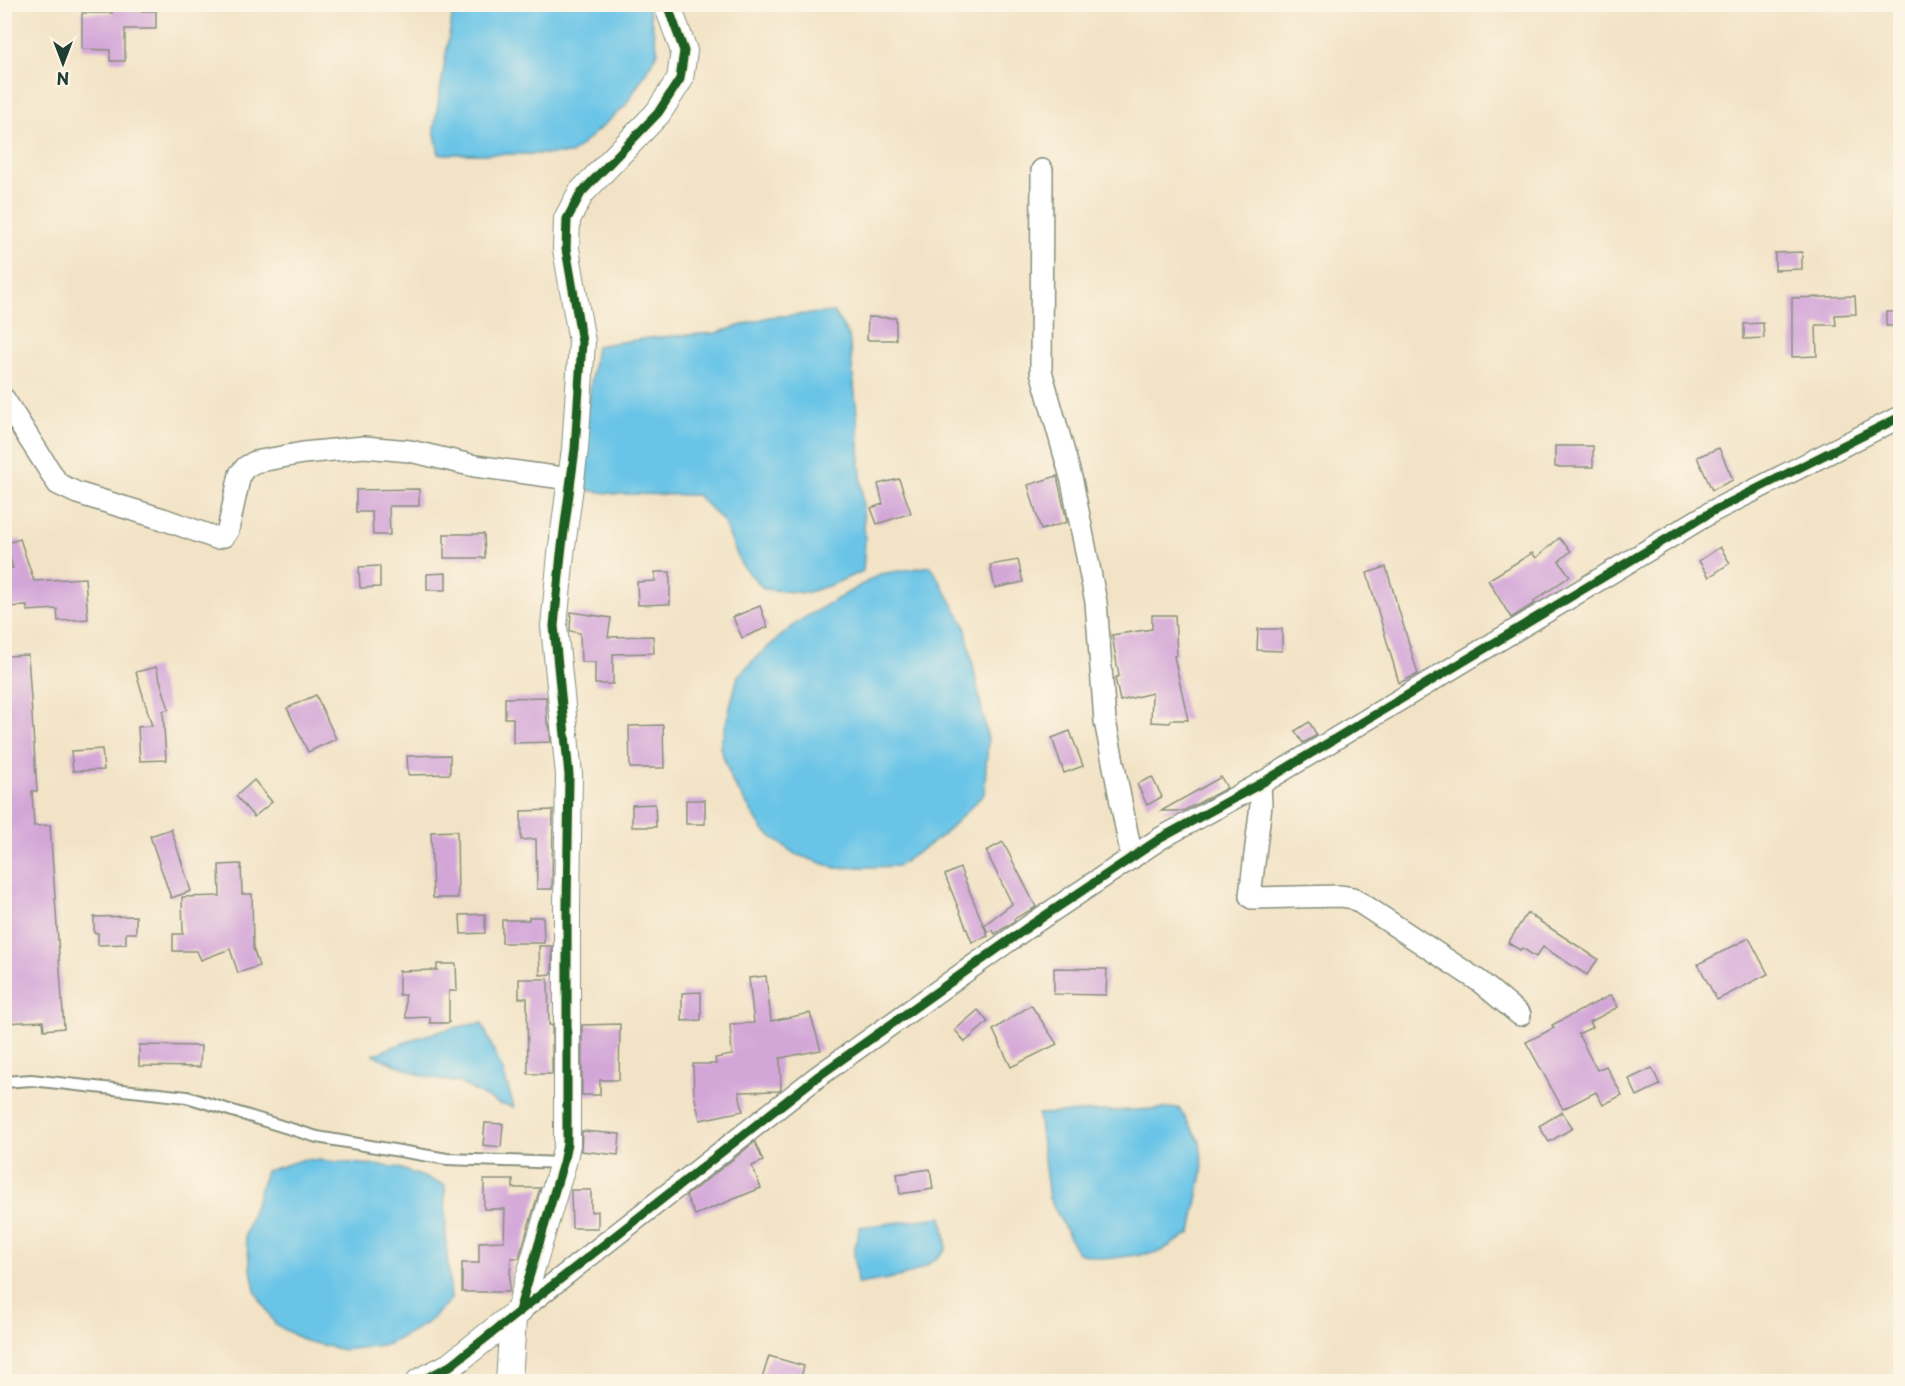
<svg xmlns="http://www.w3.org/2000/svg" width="1905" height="1386" font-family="'Playpen Sans',sans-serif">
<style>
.water{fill:#69c4e7;stroke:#44808e;stroke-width:1.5}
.building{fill:#d3a6d8}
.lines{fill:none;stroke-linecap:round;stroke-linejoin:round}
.service-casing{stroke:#88907d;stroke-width:14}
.minor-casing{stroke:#88907d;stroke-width:24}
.tertiary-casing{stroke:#88907d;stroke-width:28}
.service{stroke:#fff;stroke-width:10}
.minor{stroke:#fff;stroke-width:21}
.tertiary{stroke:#fff;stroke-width:26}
.cycleway-casing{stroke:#fcf5e5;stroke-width:13}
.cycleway{stroke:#1b5e20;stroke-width:9}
</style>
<rect width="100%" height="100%" fill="#fcf5e5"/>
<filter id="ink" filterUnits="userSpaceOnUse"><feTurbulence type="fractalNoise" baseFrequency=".0167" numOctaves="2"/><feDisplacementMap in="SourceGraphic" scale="12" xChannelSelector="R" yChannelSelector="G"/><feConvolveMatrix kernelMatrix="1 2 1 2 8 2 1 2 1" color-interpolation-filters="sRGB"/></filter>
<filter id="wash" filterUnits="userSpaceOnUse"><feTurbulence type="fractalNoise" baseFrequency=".008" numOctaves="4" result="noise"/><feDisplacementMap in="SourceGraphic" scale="24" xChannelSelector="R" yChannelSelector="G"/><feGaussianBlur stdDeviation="1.35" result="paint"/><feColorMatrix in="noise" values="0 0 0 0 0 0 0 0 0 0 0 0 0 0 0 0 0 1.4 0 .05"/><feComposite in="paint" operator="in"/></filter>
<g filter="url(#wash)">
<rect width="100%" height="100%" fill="#f2e3c6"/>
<g class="water">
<polygon points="454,5 648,5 658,52 625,106 571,154 439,154 434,129"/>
<polygon points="834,312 849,336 857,414 865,541 863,571 831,585 805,593 764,589 741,564 723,521 697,495 615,494 586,490 587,413 596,346 648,338 716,333 769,317"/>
<polygon points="931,566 965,626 988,740 984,794 943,835 898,866 836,868 795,854 763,830 732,781 720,747 738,676 761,653 799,621 880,574"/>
<path d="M 482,1023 L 503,1072 L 514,1107 L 499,1104 L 460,1083 L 423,1076 L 373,1055 C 409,1040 443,1028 482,1023 Z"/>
<polygon points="1179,1108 1200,1142 1203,1167 1191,1233 1159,1252 1106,1259 1078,1253 1049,1198 1038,1114"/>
<polygon points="305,1159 396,1167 445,1185 446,1244 451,1299 427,1323 389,1344 344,1350 305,1341 275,1324 255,1291 245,1235 266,1171"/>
<path d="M 942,1217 L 947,1248 C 920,1278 894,1278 857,1284 L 854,1251 L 860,1227 Z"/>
</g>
<g id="blocks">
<g class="building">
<polygon points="112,4 134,4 134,11 156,11 156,29 125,29 125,61 110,61 110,50 82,49 82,13 112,13"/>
<polygon points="1802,252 1802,269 1775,270 1775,253"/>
<polygon points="1855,296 1856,314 1835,315 1836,325 1816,325 1817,356 1792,357 1792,298"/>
<rect x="1886" y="312" width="14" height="14"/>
<polygon points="868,317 896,318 896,340 867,340"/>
<polygon points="1763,323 1764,338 1744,339 1744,324"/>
<rect x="1555" y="446" width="38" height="21"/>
<polygon points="1719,448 1733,480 1712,490 1697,457"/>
<polygon points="1057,476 1067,522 1041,530 1028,485"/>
<polygon points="899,479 911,513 877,524 871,508 883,504 878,484"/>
<polygon points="419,489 419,506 389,506 390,535 373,535 372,512 356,512 356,490"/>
<polygon points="444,534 484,534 485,558 444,558"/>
<polygon points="1559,538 1571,551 1559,561 1570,576 1534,601 1535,603 1511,618 1488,580 1532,553 1536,558"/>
<polygon points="20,539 34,581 85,578 88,619 58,621 57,609 27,611 27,606 4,607 4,568 13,568 5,544"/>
<polygon points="1720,547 1730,563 1709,577 1699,561"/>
<polygon points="1018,560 1023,582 995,588 990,565"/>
<polygon points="380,566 380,587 360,588 359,567"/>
<polygon points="1386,567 1418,674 1399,683 1367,573"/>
<polygon points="655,572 670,572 670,604 638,605 637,582 655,581"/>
<polygon points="446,573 446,590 427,590 427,574"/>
<polygon points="760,606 768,627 742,638 733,617"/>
<polygon points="571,612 611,618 608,637 653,636 654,653 613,654 613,684 595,684 595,662 581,662 580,633 570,631"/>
<polygon points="1152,615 1175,615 1177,655 1174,656 1188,720 1171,720 1170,723 1151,722 1152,693 1120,701 1115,678 1119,676 1112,635 1152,629"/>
<polygon points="1258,629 1282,629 1282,651 1257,650"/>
<polygon points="28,655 37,791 32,791 34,826 50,825 64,1028 44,1030 43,1021 4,1023 4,819 9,818 4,756 4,656"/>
<polygon points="156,667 169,709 163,711 166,760 140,761 138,727 152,726 136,672"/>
<polygon points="316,695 336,739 308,752 287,708"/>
<polygon points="546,697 547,724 549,724 551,742 513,743 513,718 505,718 505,698"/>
<polygon points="1309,722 1317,735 1303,743 1295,731"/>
<polygon points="663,725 664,768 630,768 629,726"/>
<polygon points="1070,731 1083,766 1064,773 1052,738"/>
<polygon points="102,749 104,770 73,771 71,751"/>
<polygon points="450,755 450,774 408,775 407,756"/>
<polygon points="1152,777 1162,797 1147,805 1137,784"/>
<polygon points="1221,777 1227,788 1183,811 1161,811"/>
<polygon points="254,780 272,802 254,817 236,796"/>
<rect x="686" y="800" width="19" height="24"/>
<polygon points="655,804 656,827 632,827 632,805"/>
<polygon points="553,810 552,889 537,889 536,839 521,840 521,811"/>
<polygon points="171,829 191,891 171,898 150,836"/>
<polygon points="457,831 458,898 433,898 431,832"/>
<polygon points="1003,842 1036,907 1014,919 1015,921 995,934 992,930 988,932 984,925 1012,904 986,851"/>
<polygon points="241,864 242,894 252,894 253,948 259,966 238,973 230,949 201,960 197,951 173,951 173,934 183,934 182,897 220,896 219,865"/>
<polygon points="960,868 988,936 972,942 945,875"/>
<polygon points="1527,913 1598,959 1587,975 1543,947 1536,957 1522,948 1520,950 1508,943"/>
<polygon points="485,914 485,933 461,934 460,915"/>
<polygon points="136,916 136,933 126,933 126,944 98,945 98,933 94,933 94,917"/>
<polygon points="529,917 543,917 544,943 502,943 502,920 529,920"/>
<polygon points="1749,938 1768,974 1717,1000 1698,964"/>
<polygon points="539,946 552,946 552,974 540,975"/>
<polygon points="437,964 456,964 457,991 449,991 449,1023 430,1023 430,1017 406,1018 405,995 399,995 399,971 437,970"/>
<polygon points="1054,968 1107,969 1106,995 1054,994"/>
<polygon points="766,976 771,1021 810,1013 821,1050 780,1058 781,1089 779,1091 739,1092 743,1111 700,1120 694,1094 693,1064 716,1064 715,1058 732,1055 730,1024 754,1023 749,978"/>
<polygon points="519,979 548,979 549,1025 552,1025 552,1074 528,1074 527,998 519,998"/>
<polygon points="701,992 701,1020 682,1021 682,993"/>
<polygon points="1611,995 1618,1007 1590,1022 1593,1027 1578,1034 1597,1070 1606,1066 1622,1095 1603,1105 1596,1092 1563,1109 1526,1042 1554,1028 1552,1025"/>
<polygon points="1031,1005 1057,1044 1011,1067 993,1030"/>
<polygon points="978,1010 988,1022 965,1042 955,1030"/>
<polygon points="620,1024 619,1080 600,1080 600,1095 582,1095 582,1025"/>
<polygon points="139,1045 201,1046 200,1067 139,1066"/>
<polygon points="1652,1068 1660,1085 1637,1096 1629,1079"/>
<polygon points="1562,1112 1573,1128 1549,1142 1539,1126"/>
<polygon points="485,1123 503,1124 501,1147 483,1145"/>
<polygon points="582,1131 620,1134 618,1155 581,1151"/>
<polygon points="755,1142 763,1161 752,1166 761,1188 695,1215 686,1196"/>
<polygon points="930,1169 933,1189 900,1194 897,1174"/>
<polygon points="484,1180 513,1180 513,1188 540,1188 519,1258 511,1258 509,1292 462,1292 462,1263 479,1263 479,1242 504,1241 505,1209 484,1209"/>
<polygon points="571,1190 591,1190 591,1212 598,1211 598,1228 572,1228"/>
<polygon points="769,1356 804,1366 800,1382 761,1382"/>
</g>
</g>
</g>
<g filter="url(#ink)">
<use href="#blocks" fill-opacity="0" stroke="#88907d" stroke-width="1.5"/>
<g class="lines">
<g class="service-casing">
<polyline id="service" points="4,1082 31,1080 187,1097 317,1137 447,1159 563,1163"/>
</g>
<g class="minor-casing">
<g id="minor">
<polyline points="1042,170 1041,371 1072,481 1096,602 1105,721 1132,858"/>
<polyline points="4,399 58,484 77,493 163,519 216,538 224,536 228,530 240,474 246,467 255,462 303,453 364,447 410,451 475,466 570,479"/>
<polyline points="1260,784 1261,805 1250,896 1252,898 1341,896 1353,898 1479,981 1520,1015"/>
<polyline points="519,1311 817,1077 1028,927 1161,838 1260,784 1713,511 1900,417"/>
</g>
</g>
<g class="tertiary-casing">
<g id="tertiary">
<polyline points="419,1382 450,1366 519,1311 563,1163 567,1144 567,906 569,775 554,626 561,554 575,449 582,342 566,249 567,219 581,193 658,113 680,79 684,51 667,4"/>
<polyline points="509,1382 513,1318"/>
</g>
</g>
<use href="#service" class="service"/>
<use href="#minor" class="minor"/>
<use href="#tertiary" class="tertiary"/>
<g class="cycleway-casing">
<g id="cycleway">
<polyline points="519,1311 563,1163 567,1144 567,906 569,775 554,626 561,554 575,449 582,342 566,249 567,219 581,193 658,113 680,79 684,51 667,4"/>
<polyline points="419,1382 450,1366 817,1077 1028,927 1161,838 1260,784 1713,511 1900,417"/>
</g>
</g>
<use href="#cycleway" class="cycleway"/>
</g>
</g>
<rect width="1905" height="1386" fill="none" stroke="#fcf5e5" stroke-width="24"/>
<g transform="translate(63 63) rotate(180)" stroke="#fcf5e5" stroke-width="4.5" paint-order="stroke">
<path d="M0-4.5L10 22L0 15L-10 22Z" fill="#1f3d34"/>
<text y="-9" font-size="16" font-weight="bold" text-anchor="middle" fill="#1f3d34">N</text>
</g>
</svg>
